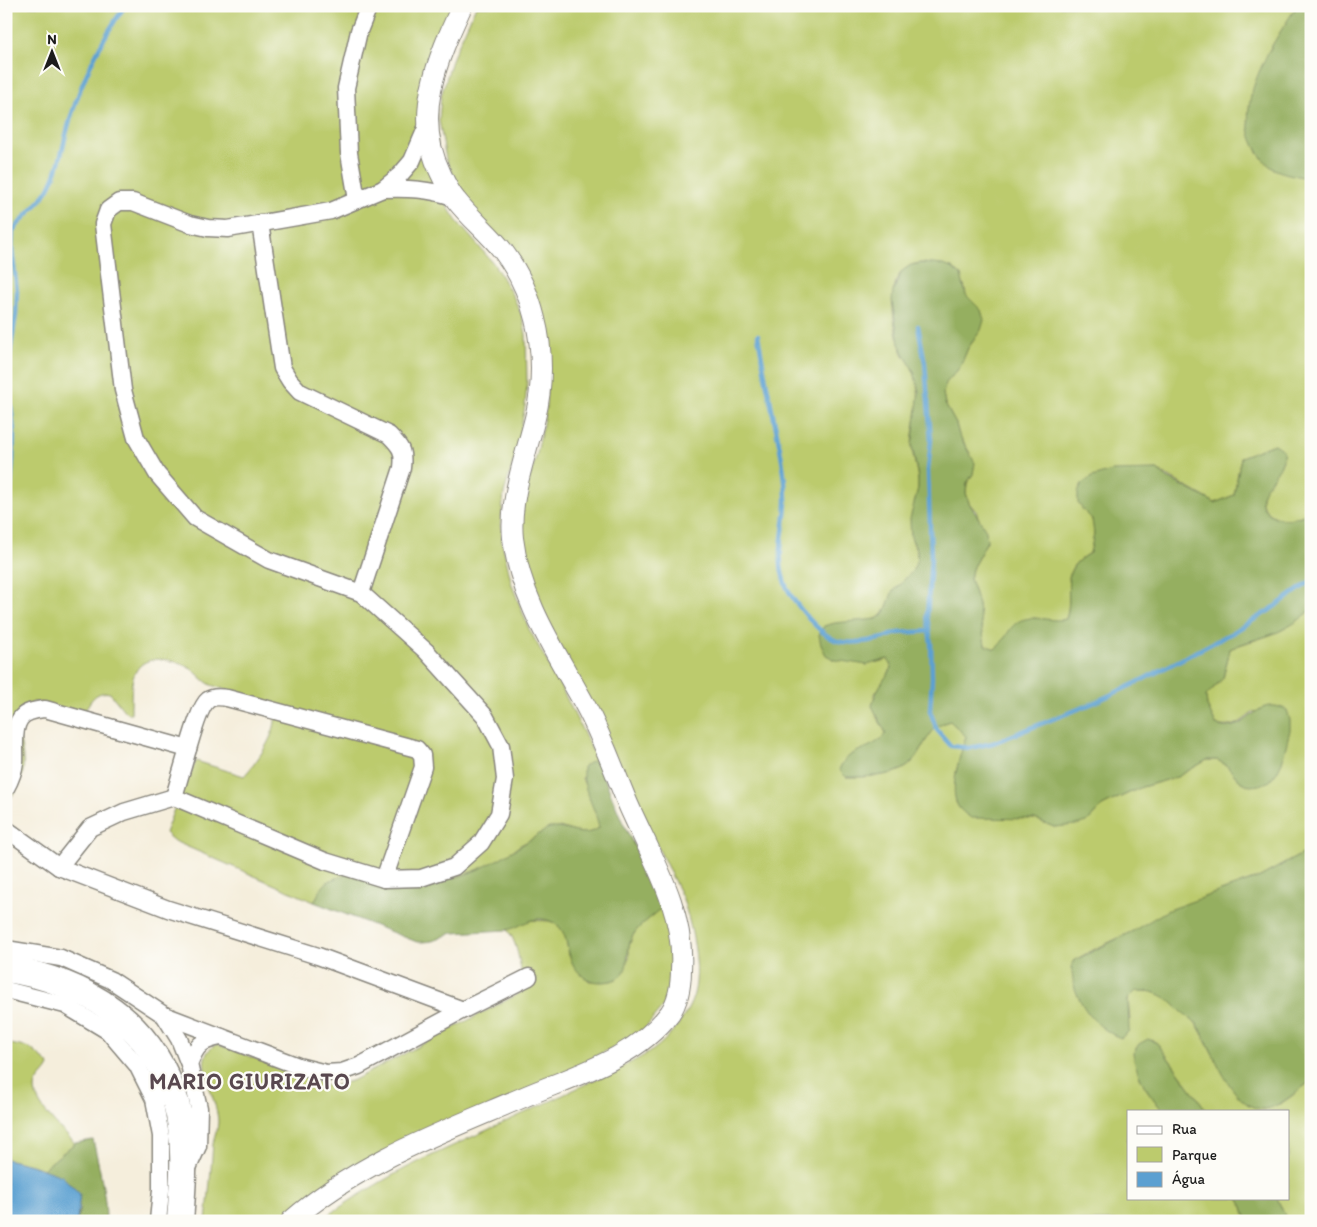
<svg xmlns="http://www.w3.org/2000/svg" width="1317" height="1227" font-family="Itim,sans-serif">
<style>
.green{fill:#bccb6d;stroke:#6c7444}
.forest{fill:#95af60;stroke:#58663e}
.water{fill:#5ca0d1;stroke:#3c5e76}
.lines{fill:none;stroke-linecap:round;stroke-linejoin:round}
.stream{stroke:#5ca0d1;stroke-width:4.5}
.minor-casing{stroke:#88857c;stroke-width:19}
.tertiary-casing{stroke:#88857c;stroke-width:22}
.trunk-casing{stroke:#88857c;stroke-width:29}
.minor{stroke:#fff;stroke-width:16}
.tertiary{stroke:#fff;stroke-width:20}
.trunk{stroke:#fff;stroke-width:26}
.labels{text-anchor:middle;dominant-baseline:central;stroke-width:4.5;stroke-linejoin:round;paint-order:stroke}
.district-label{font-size:22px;font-weight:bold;letter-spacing:1px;fill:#59484f;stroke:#fdfcf7}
</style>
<rect width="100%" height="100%" fill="#fdfcf7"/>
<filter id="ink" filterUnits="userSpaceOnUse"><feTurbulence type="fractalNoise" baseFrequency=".02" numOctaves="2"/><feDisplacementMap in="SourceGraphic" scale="10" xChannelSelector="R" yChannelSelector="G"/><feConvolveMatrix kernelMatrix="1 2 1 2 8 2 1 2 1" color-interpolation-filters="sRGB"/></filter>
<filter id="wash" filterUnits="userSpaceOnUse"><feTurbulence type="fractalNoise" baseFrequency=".0096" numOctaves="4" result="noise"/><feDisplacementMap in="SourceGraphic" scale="20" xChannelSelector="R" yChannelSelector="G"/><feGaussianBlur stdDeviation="1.12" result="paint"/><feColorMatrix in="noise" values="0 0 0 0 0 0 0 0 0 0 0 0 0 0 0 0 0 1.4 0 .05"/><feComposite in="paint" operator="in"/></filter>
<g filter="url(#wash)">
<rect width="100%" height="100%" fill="#f5eedc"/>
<g class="green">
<path d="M 6,6 L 454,6 L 434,49 L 439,193 L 456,220 L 494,264 L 514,298 L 522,316 L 526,334 L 527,384 L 525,406 L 517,449 L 504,493 L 501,521 L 502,542 L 512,585 L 529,629 L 559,683 L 597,760 L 592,761 L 582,778 L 598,818 L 599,828 C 585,837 575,832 560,827 L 522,844 L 495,863 L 454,878 L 433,882 L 321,889 L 314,902 L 174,841 L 165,833 L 176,804 L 196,761 L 244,776 C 257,762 292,716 266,700 C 262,698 256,697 251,696 C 238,692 224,690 211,685 C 203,681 198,673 190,668 C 169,657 137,651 132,683 C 131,693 131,704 131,714 L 125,712 L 110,693 C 91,689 85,711 80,725 L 40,703 L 33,702 C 6,726 26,742 23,771 C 22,780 11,798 6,806 Z"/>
<path d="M 476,6 L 1297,6 L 1268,52 L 1260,71 L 1248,122 L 1258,153 L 1265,161 L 1274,169 L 1311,179 L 1311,512 C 1296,518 1281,524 1267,511 C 1264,508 1261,503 1262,498 C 1262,485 1277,472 1283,461 L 1274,444 L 1241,457 L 1234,495 L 1215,503 L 1157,470 L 1092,477 C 1080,485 1074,496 1083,510 C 1085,513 1089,515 1091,518 C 1097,528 1093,543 1090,553 C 1056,570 1075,591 1066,619 L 1056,621 L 1034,618 L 1015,624 L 1003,643 L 995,649 L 985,645 L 977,600 L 970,579 L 972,569 L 987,541 L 976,511 L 969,503 L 966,493 L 967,483 L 973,474 L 970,453 L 959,435 L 956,424 L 945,404 L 943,393 L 946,383 L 960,367 L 968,348 L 975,339 L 981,310 L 966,295 L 964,284 C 946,273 925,252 904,270 C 885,285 894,333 903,353 C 904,356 907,359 909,362 C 914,370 918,381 918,390 C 920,409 912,428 912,447 C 913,461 919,474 918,488 C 916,504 908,520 911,536 C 913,546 919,551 917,562 C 913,576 898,582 892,595 C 888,603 887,611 879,617 C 871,624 837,622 824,626 L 878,662 L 889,659 L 892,669 L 874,695 L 876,715 L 886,733 L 880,742 L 871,746 L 846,777 C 864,777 894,777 908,766 C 925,752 925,727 950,721 L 966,736 L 956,772 L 956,803 L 1013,818 L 1035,819 L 1054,827 L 1087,822 L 1102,806 L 1112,801 L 1142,787 L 1177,777 L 1207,760 L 1217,760 L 1226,765 L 1240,781 L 1282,762 L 1284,751 L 1255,711 C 1240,722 1235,729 1216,725 L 1207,706 L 1206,696 L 1223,678 L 1230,649 C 1242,643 1254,641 1267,636 C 1282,631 1299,621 1311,610 L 1311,849 L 1260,877 L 1204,897 L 1091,951 L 1073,961 L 1130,1020 L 1128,999 L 1136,991 C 1142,991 1149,991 1155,992 C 1166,995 1191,1016 1197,1025 C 1212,1047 1235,1115 1269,1108 C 1284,1105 1298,1090 1311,1081 L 1311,1221 L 1287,1221 L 1277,1198 L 1288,1198 L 1288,1111 L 1207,1111 L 1164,1052 L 1157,1043 L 1152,1040 L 1144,1086 L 1163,1111 L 1128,1111 L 1128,1198 L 1238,1198 L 1243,1207 L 1247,1221 L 319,1221 C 352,1199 385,1178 420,1161 C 477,1134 536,1109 592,1081 C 611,1072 636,1061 653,1050 C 668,1039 681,1023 689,1007 C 705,977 692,929 683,899 L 548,621 L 531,579 L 522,539 L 521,521 L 524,497 L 537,454 L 546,408 L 548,348 L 472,207 L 457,183 L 446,159 L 439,120 L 441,96 L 453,57 Z"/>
<path d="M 664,906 L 673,939 L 671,997 L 642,1032 L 282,1221 L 206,1221 C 209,1195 211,1170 213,1144 C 214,1137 218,1129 218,1122 C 218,1104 201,1073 205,1058 C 207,1051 211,1047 217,1044 L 327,1086 L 333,1086 L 354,1080 L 522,992 C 523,977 518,940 507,930 L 527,920 L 550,921 L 559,926 L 565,935 L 569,956 L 589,981 L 611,981 L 629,958 L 629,947 L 632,937 L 638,928 Z"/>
<path d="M 6,1043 L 30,1048 L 48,1063 L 49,1066 C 46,1073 40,1076 37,1082 C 26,1099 64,1132 75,1143 L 43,1169 L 31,1165 L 6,1159 Z"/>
</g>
<g class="forest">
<path d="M 1297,6 L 1311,6 L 1311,179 C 1299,176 1284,174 1274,169 C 1266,164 1260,156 1256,148 C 1231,105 1273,42 1297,6 Z"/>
<path d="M 922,263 L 943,265 L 952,268 L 961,275 L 966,295 L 981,310 L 984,320 L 981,330 L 968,348 L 960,367 L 946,383 L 943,393 L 945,404 L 956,424 L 959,435 L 975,463 L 973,474 L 967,483 L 966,493 L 969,503 L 986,530 L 987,541 L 972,569 L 970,579 L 977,600 L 985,645 L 995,649 C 1005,641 1007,631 1015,624 C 1029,612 1050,623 1066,619 C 1075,590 1056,571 1090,553 L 1094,534 L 1092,519 L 1084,511 L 1078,503 L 1078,492 L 1083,483 L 1092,477 L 1112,471 L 1157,470 L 1168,478 L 1215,503 L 1234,495 L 1241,457 L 1274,444 L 1283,450 C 1283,454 1284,459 1282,462 C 1276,479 1245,500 1273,516 C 1285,523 1299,517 1311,512 L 1311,610 C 1298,622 1283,631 1267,636 C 1254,640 1242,643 1230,649 L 1223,678 L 1206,696 L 1207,706 L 1216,725 C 1220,726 1224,728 1228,727 C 1252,725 1258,695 1287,710 L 1290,720 L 1290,730 L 1282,762 L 1277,772 L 1270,781 L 1260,785 L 1250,786 L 1240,781 L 1226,765 L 1217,760 L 1207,760 L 1177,777 L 1142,787 L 1112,801 L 1102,806 L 1087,822 L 1076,825 L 1054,827 L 1035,819 L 971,818 C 966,814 959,810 957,804 C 949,786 961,754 966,736 L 950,721 C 925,727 925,752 908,766 C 894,777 864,777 846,777 L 839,770 C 848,746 872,753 886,733 L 872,706 C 875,691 883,681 892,668 L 888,659 L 867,665 L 835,660 L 826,655 L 821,645 L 819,635 L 824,626 L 835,623 L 877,619 L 885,612 L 892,593 L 913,570 L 917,560 L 917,550 L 911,537 L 910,519 L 918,488 L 918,477 L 912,446 L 919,392 L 914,372 L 899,344 L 892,301 L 893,291 L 902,271 L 911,265 Z"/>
<path d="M 597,760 L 622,821 L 664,906 C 654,916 641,923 633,935 C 622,954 637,981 602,982 C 590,982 583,978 576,969 C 564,954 571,928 550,921 C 531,914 521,928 506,930 C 489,931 471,932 453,933 C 446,934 439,940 432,941 C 427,942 422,942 417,942 L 314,902 L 321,889 L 328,881 L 348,874 L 433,882 C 482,875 509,852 549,828 C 570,826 581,840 599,828 C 596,807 581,789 583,767 L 592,761 Z"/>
<path d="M 1311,849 L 1311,1081 C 1298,1090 1284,1104 1269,1108 C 1232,1117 1213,1046 1197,1024 C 1193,1019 1187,1016 1182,1012 C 1166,997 1159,990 1136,991 L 1128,999 L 1129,1031 L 1121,1038 C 1092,1028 1067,991 1073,961 L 1133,931 L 1168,910 L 1260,877 Z"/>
<path d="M 1148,1039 L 1157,1043 L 1207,1111 L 1162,1110 C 1146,1089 1138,1080 1133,1053 L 1139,1044 Z"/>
<path d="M 93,1140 C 99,1166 106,1194 106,1221 L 77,1221 L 80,1207 L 43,1169 L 75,1143 Z"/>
<polygon points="1238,1198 1277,1198 1287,1221 1247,1221 1243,1207"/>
</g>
<polygon class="water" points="6,1159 31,1165 62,1176 80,1194 77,1221 6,1221"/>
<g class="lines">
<g class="stream">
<polyline points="918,326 925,363 931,440 928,470 931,557 927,616 931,643 932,678 930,711 937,730 951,746 970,748 993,743 1091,704 1136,683 1232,633 1270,610 1311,581"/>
<path d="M 758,335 C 762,357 765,378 770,399 C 776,431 785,464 786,497 C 787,525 775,552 784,580 C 789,598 817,632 835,640 C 848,645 871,641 884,638 C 889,636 893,634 898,633 C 908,632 919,632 929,631"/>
<path d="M 6,544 L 13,459 L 14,431 L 7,372 L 16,315 L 17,291 L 12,249 L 13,231 C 24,216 38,206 48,190 C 60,169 63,143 70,120 C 82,79 100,41 125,6"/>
</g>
</g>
</g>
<g filter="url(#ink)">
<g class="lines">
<g class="minor-casing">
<g id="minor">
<path d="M 383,189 C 409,188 428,189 453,197"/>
<polyline points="357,200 349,153 346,88 359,31 369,6"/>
<path d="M 260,223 L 282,368 L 290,381 L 300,392 L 389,435 C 401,447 404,451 402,468 L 361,593"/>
<path d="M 188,749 C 191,739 200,706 208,700 C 213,696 221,697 227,698 L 417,749 L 422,755 L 423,767 L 384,879"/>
<path d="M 6,788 C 11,779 14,771 15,762 C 16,749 12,730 20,719 C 25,711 37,710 45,709 L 188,749 L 174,797 L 325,861 L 384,879 L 421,878 L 454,867 L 481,843 L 499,814 L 505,779 L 501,746 L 485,716 L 426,651 L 361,593 L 269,560 L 195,518 L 157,474 L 136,438 L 123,390 L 103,224 L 108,210 L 119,202 L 133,202 L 190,224 L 208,228 L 228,229 L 331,211 L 383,189 L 400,175 L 412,161 L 427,126"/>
<polyline points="6,829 59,867 168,909 318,956 463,1010"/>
<polyline points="59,867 90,828 124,812 174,797"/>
<polyline points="6,949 61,958 111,980 164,1015 179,1039 189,1064 199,1108 198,1146 187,1170"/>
<polyline points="6,990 65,1005 108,1031 137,1065 154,1099 161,1136 161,1190 158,1221"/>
<polyline points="164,1015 298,1066 326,1073 342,1072 359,1066 463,1010 529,977"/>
<path d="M 189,1064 C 197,1044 201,1041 221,1037"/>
</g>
</g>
<g class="tertiary-casing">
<path id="tertiary" d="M 291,1221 C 358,1162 445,1131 526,1096 C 576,1075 636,1058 670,1013 C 679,1000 681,984 681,969 C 685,909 651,857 628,804 C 614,771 602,736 585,705 C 556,652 520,600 513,538 C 509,499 526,455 535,418 C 543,387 543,350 535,319 C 529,294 518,271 503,251 C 489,233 470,218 456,200 C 449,192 445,183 441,174 C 412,116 437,60 462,6"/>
</g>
<g class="trunk-casing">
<path id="trunk" d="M 6,969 C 86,981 152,1022 176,1103 C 187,1140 183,1182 180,1221"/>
</g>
<use href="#minor" class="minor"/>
<use href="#tertiary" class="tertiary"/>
<use href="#trunk" class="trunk"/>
</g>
</g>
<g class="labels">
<g class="district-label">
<text x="250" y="1081">MARIO GIURIZATO</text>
</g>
</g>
<rect width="1317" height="1227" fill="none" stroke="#fdfcf7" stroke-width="25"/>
<rect x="1127" y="1110" width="162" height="90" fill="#fdfcf7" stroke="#a3a29f"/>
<rect x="1137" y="1126" width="25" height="8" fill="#ffffff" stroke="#a3a29f"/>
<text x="1172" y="1134" font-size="15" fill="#1c1c1c">Rua</text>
<rect x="1137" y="1147" width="25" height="15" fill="#bccb6d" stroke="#a3a29f"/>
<text x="1172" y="1160" font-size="15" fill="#1c1c1c">Parque</text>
<rect x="1137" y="1172" width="25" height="15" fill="#5ca0d1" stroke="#a3a29f"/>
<text x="1172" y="1184" font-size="15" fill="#1c1c1c">Água</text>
<g transform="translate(52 52)" stroke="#fdfcf7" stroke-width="4" paint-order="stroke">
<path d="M0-4L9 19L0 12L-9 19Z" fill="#1c1c1c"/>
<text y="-8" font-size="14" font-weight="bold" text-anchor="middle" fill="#1c1c1c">N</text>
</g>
</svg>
